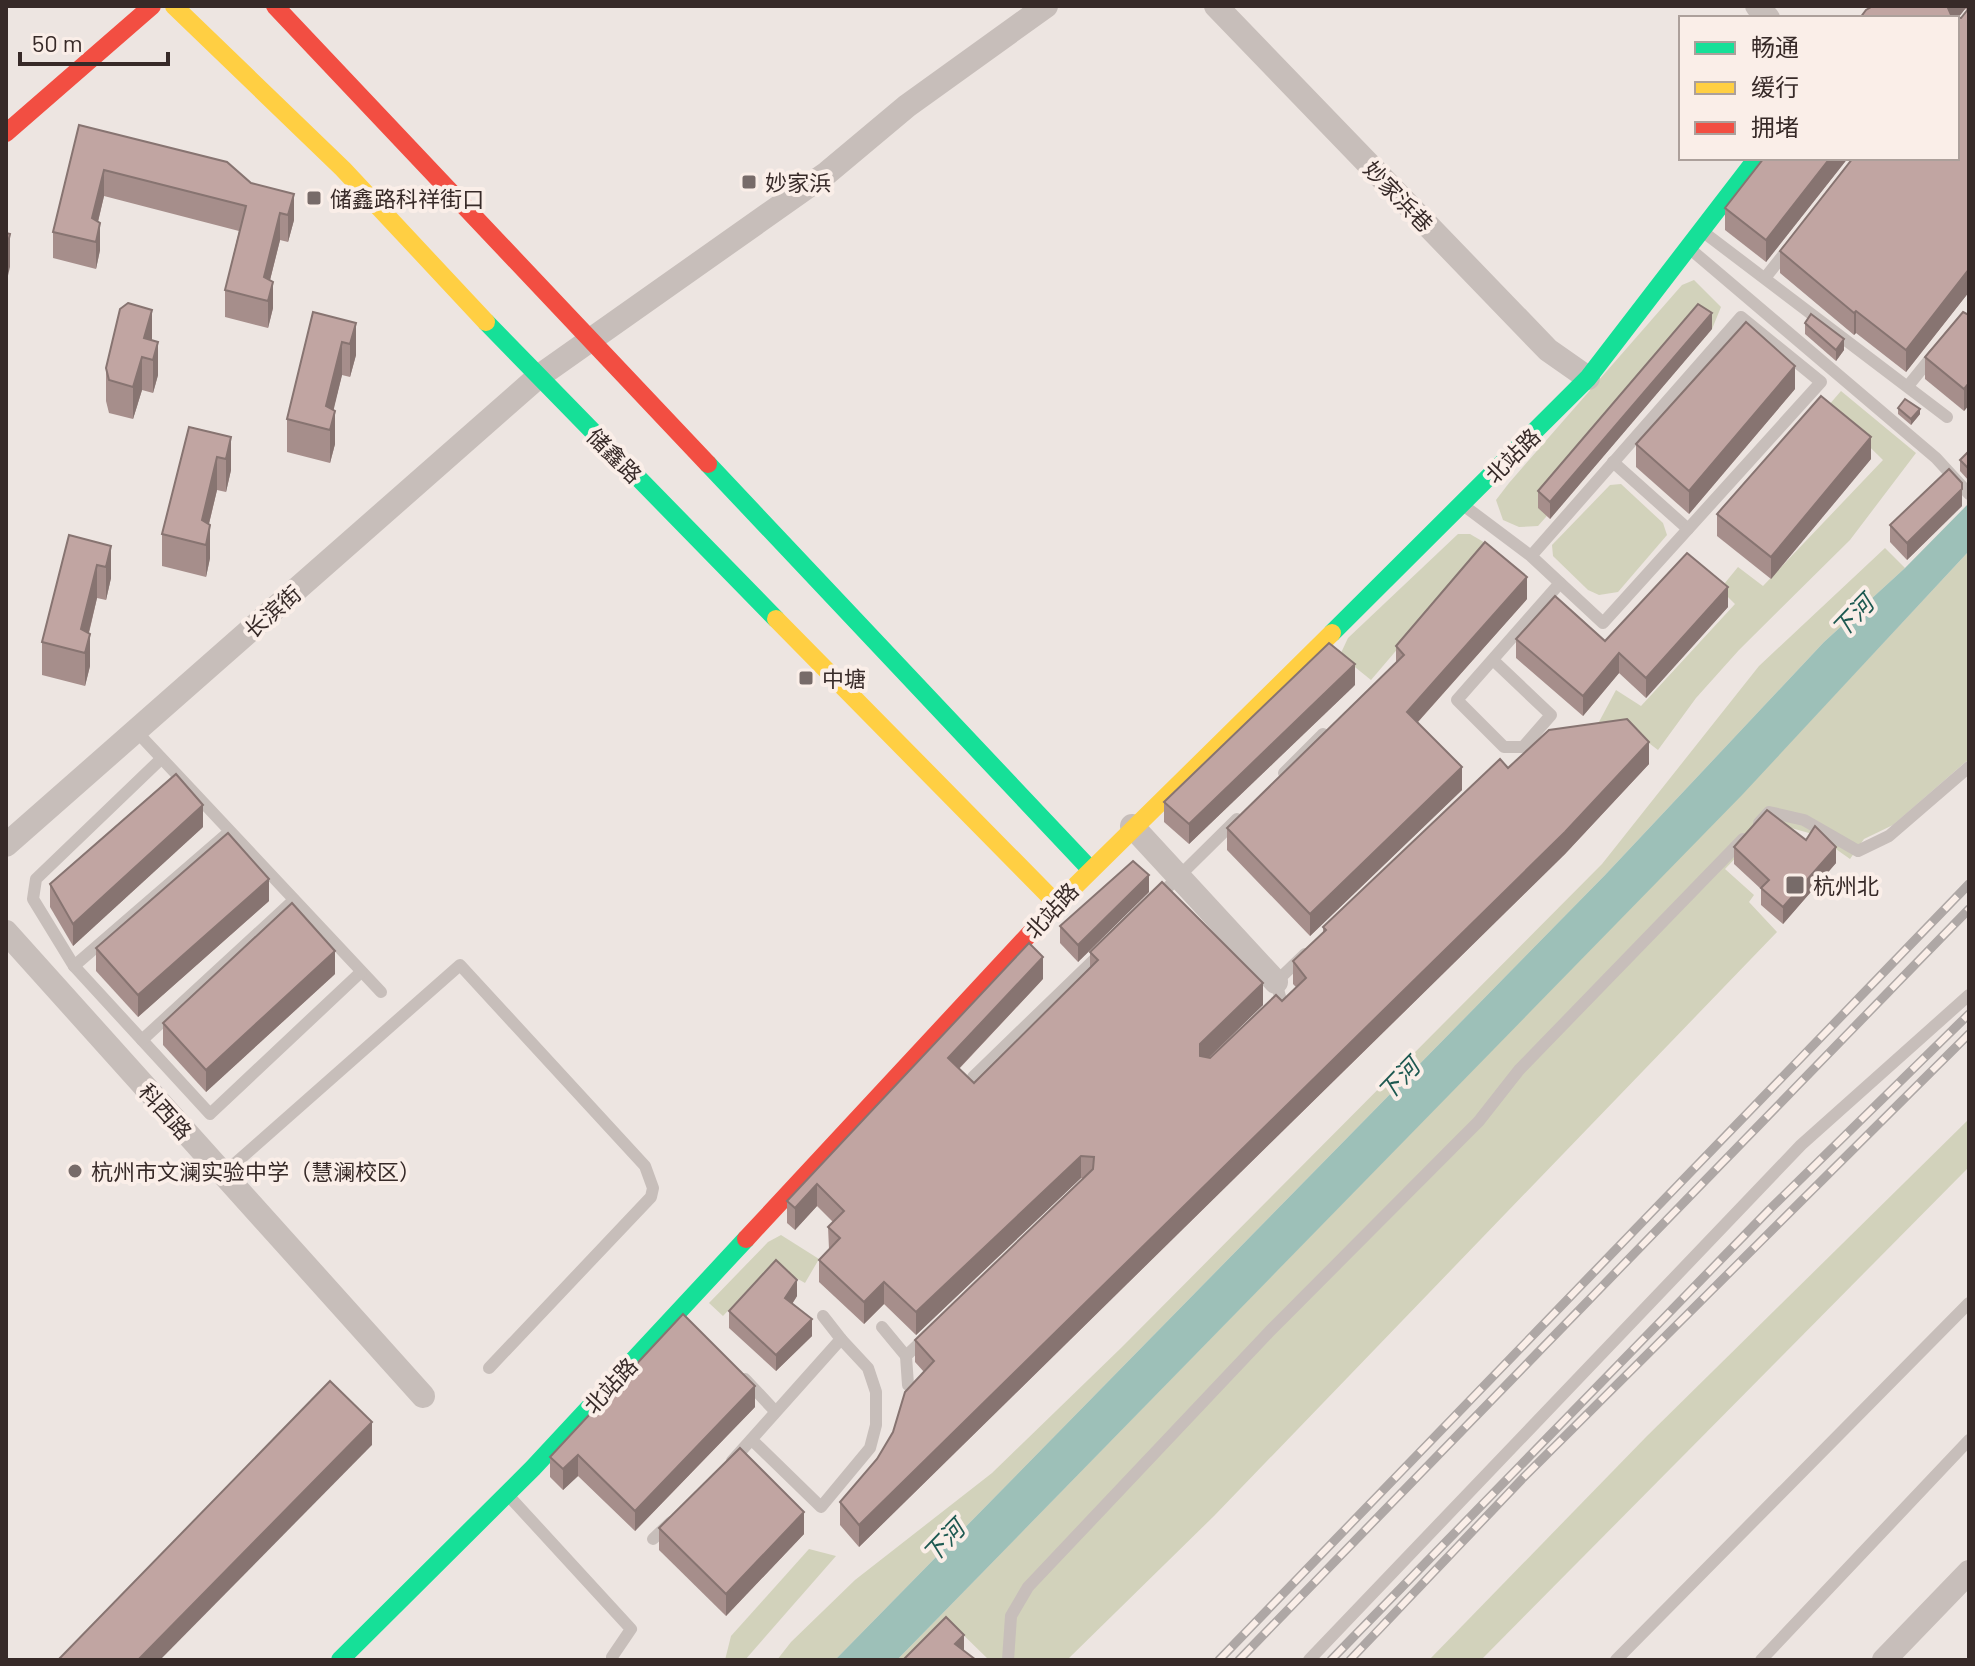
<svg xmlns="http://www.w3.org/2000/svg" width="1975" height="1666" font-family="Barlow,'Noto Sans SC',sans-serif">
<style>
.green{fill:#d2d2bb}
.water{fill:#9dc0b8}
.lines{fill:none;stroke-linecap:round;stroke-linejoin:round}
.lane{stroke:#c7beba;stroke-width:12}
.street{stroke:#c7beba;stroke-width:24}
.fast{stroke:#16e098;stroke-width:18}
.slow{stroke:#ffcf43;stroke-width:18}
.jam{stroke:#f24e42;stroke-width:18}
.rail-casing{stroke:#aea7a5;stroke-width:9}
.rail{stroke:#faeee8;stroke-width:6;stroke-dasharray:18;stroke-linecap:butt}
.wall{fill:#a68e8b;fill-rule:evenodd}
.shaded-wall{fill:#877471}
.building{fill:#c1a5a2;stroke:#877471;stroke-width:2}
.poi-dot{fill:#776b69;stroke:#faeee8;stroke-width:3}
.labels{text-anchor:middle;dominant-baseline:central;stroke-width:8;stroke-linejoin:round;paint-order:stroke}
.poi-label{font-size:22px;fill:#372a28;stroke:#faeee8;text-anchor:start}
.street-label{font-size:22px;fill:#372a28;stroke:#faeee8}
.water-label{font-size:24px;font-style:italic;fill:#1d5951;stroke:#faeee8}
</style>
<rect width="100%" height="100%" fill="#ede5e1"/>
<g class="green">
<polygon points="1694,280 1721,307 1712,329 1538,526 1519,527 1503,520 1496,500 1509,483 1682,285"/>
<polygon points="1841,391 1916,453 1850,540 1739,650 1696,698 1658,750 1633,731 1592,735 1616,690 1641,706 1735,604 1720,589 1738,567 1763,586 1883,460 1828,406"/>
<polygon points="1621,484 1663,523 1667,535 1618,592 1599,595 1588,590 1553,556 1552,545 1610,485"/>
<polygon points="1458,534 1470,534 1487,544 1371,680 1340,655 1348,638"/>
<polygon points="1885,548 1905,568 1824,642 1606,874 835,1660 777,1660 791,1642 855,1580 992,1473 1121,1348 1602,864 1759,666"/>
<polygon points="1969,551 1969,759 1893,825 1864,839 1850,859 1816,835 1770,822 1725,869 1754,895 1749,902 1777,932 1214,1516 1067,1660 989,1660 948,1620 909,1660 897,1660 1742,794"/>
<polygon points="1969,1119 1969,1167 1481,1660 1429,1660 1647,1436"/>
<polygon points="781,1235 819,1259 805,1283 772,1264 723,1316 709,1303 768,1242"/>
<polygon points="809,1549 836,1556 745,1660 725,1660 731,1636"/>
</g>
<polygon class="water" points="1969,503 1969,551 1743,794 897,1660 835,1660 1606,874 1824,642 1905,568"/>
<g class="lines">
<g class="lane">
<polyline points="1702,231 1947,417"/>
<polyline points="1689,248 1936,458 1969,494"/>
<polyline points="1765,278 1788,249"/>
<polyline points="1908,386 1934,354"/>
<polyline points="1613,462 1688,529"/>
<polyline points="1463,505 1531,556 1603,623 1821,382 1741,317 1531,556"/>
<polyline points="1493,660 1551,715 1523,747 1504,747 1457,700 1560,583"/>
<polyline points="136,731 381,992"/>
<polyline points="161,759 36,879 33,899 74,966 210,1114 361,972"/>
<polyline points="1284,773 1323,734"/>
<polyline points="1759,823 1769,812 1804,820 1858,851 1889,836 1969,767"/>
<polyline points="1156,899 1237,819"/>
<polyline points="74,966 229,832"/>
<polyline points="1270,1011 1281,1000 1276,982 1305,954"/>
<polyline points="142,1040 294,900"/>
<polyline points="973,1077 1100,954"/>
<polyline points="223,1174 460,965 645,1166 653,1188 651,1197 489,1368"/>
<polyline points="823,1316 841,1339"/>
<polyline points="882,1327 906,1356"/>
<polyline points="745,1379 775,1411"/>
<polyline points="908,1385 906,1356 927,1336"/>
<polyline points="732,1461 841,1339 868,1368 876,1392 876,1425 870,1448 821,1507 752,1440"/>
<polyline points="507,1494 631,1629 612,1657"/>
<polyline points="653,1539 671,1522"/>
<polyline points="1008,1660 1011,1616 1028,1587 1269,1332 1479,1121 1519,1070 1743,839"/>
<polyline points="1309,1660 1801,1145 1969,995"/>
<polyline points="1616,1660 1969,1303"/>
<polyline points="1761,1660 1969,1440"/>
</g>
<g class="street">
<polyline points="1216,6 1548,350 1588,378"/>
<polyline points="1757,6 1768,18"/>
<polyline points="1132,826 1276,982"/>
<polyline points="6,845 538,377 827,173 907,106 1046,6"/>
<polyline points="6,932 423,1396"/>
<polyline points="1884,1660 1969,1572"/>
</g>
<g class="fast">
<polyline points="486,322 776,619"/>
<polyline points="708,464 1090,869"/>
<polyline points="1332,633 1588,378 1757,158"/>
<polyline points="340,1660 533,1468 746,1239"/>
</g>
<g class="slow">
<polyline points="174,6 343,169 486,322"/>
<polyline points="776,619 1057,904"/>
<polyline points="1060,901 1332,633"/>
</g>
<g class="jam">
<polyline points="275,6 708,464"/>
<polyline points="6,133 152,6"/>
<polyline points="746,1239 1060,901"/>
</g>
<g class="rail-casing">
<g id="rail">
<polyline points="1219,1660 1969,884"/>
<polyline points="1239,1660 1969,909"/>
<polyline points="1331,1660 1769,1210 1969,1014"/>
<polyline points="1350,1660 1523,1478 1969,1034"/>
</g>
</g>
<use href="#rail" class="rail"/>
</g>
<g class="wall">
<path d="M 1873,6 L 1969,6 L 1969,292 L 1906,372 L 1856,333 L 1854,335 L 1780,273 L 1780,251 L 1957,158 ZM 1965,9 L 1968,10 L 1961,18 L 1958,18 Z"/>
<polygon points="79,125 227,162 294,220 288,242 280,240 270,280 273,308 268,328 225,317 225,290 239,231 104,196 98,222 100,250 96,269 53,258 53,232"/>
<polygon points="1764,158 1848,158 1766,262 1725,230 1725,208"/>
<polygon points="1969,315 1969,405 1964,411 1925,379 1925,357"/>
<polygon points="356,323 356,355 350,377 342,375 333,410 335,444 330,463 287,452 287,419"/>
<polygon points="1805,323 1844,350 1836,361 1805,334"/>
<polygon points="1712,329 1550,519 1538,508 1538,491"/>
<polygon points="152,340 158,375 153,393 142,390 133,419 109,413 106,401 106,368"/>
<polygon points="1795,389 1689,514 1636,467 1636,444"/>
<polygon points="1898,408 1920,414 1911,425 1898,414"/>
<polygon points="231,437 231,470 226,492 217,490 209,524 210,558 206,577 162,566 162,534"/>
<polygon points="1969,451 1969,481 1960,471 1960,460"/>
<polygon points="1871,459 1771,579 1717,536 1717,514"/>
<polygon points="1962,506 1907,560 1890,542 1890,525"/>
<polygon points="111,546 111,578 106,600 97,598 89,633 90,666 85,686 42,675 42,642"/>
<polygon points="1527,599 1418,722 1462,790 1310,936 1227,850 1227,828 1396,663 1396,646"/>
<polygon points="1728,607 1646,698 1619,673 1583,716 1516,658 1516,639 1605,641"/>
<polygon points="1355,685 1189,844 1164,822 1164,802"/>
<polygon points="1649,764 1565,854 859,1547 840,1525 840,1502 877,1459 893,1432 924,1372 915,1362 915,1340 1084,1179 1081,1178 916,1335 884,1304 864,1324 819,1282 819,1260 829,1249 828,1227 833,1222 817,1206 795,1230 787,1223 787,1201 1043,979 959,1069 974,1083 1090,967 1090,952 1263,1005 1209,1058 1210,1058 1282,1001 1296,987 1293,984 1293,961 1323,933 1323,927 1508,768"/>
<polygon points="203,827 73,946 50,907 50,884"/>
<polygon points="1734,847 1836,863 1783,924 1761,905 1761,889 1734,864"/>
<polygon points="1149,892 1078,962 1060,943 1060,926"/>
<polygon points="269,901 138,1017 96,971 96,948"/>
<polygon points="335,974 206,1092 163,1045 163,1023"/>
<polygon points="797,1296 792,1304 812,1336 776,1371 729,1328 729,1311"/>
<polygon points="755,1407 635,1531 578,1476 563,1490 550,1477 550,1457"/>
<polygon points="659,1528 804,1534 726,1616 659,1550"/>
</g>
<g class="shaded-wall">
<polygon points="1950,6 1965,6 1965,9 1957,19 1948,18 1948,8"/>
<polygon points="1830,158 1848,158 1766,262 1766,240"/>
<polygon points="104,170 104,196 93,242 92,218"/>
<polygon points="294,194 294,220 288,242 288,215"/>
<polygon points="280,213 280,240 265,300 264,277"/>
<polygon points="100,223 100,250 96,269 96,242"/>
<polygon points="10,234 10,267 6,284 6,251"/>
<polygon points="1969,269 1969,292 1906,372 1906,350"/>
<polygon points="273,282 273,308 268,328 268,301"/>
<polygon points="152,310 152,343 144,338"/>
<polygon points="1856,311 1856,333 1854,335 1854,313"/>
<polygon points="1712,313 1712,329 1550,519 1550,502"/>
<polygon points="356,323 356,355 350,377 350,344"/>
<polygon points="1844,339 1844,350 1836,361 1836,350"/>
<polygon points="158,342 158,375 153,393 153,360"/>
<polygon points="342,342 342,375 329,429 326,406"/>
<polygon points="142,357 142,390 133,419 133,387"/>
<polygon points="1795,366 1795,389 1689,514 1689,491"/>
<polygon points="1969,383 1969,405 1964,411 1964,389"/>
<polygon points="1920,409 1920,414 1911,425 1911,419"/>
<polygon points="335,411 335,444 330,463 330,430"/>
<polygon points="231,437 231,470 226,492 226,459"/>
<polygon points="1871,437 1871,459 1771,579 1771,557"/>
<polygon points="217,457 217,490 204,544 202,520"/>
<polygon points="1962,489 1962,506 1907,560 1907,543"/>
<polygon points="210,525 210,558 206,577 206,545"/>
<polygon points="111,546 111,578 106,600 106,567"/>
<polygon points="97,565 97,598 84,652 81,629"/>
<polygon points="1527,577 1527,599 1407,734 1407,712"/>
<polygon points="1728,587 1728,607 1646,698 1646,678"/>
<polygon points="90,634 90,666 85,686 85,653"/>
<polygon points="1619,653 1619,673 1583,716 1583,696"/>
<polygon points="1355,664 1355,685 1189,844 1189,824"/>
<polygon points="1649,742 1649,764 1565,854 859,1547 859,1525"/>
<polygon points="1462,767 1462,790 1310,936 1310,914"/>
<polygon points="203,805 203,827 73,946 73,924"/>
<polygon points="1836,847 1836,863 1783,924 1783,907"/>
<polygon points="1149,875 1149,892 1078,962 1078,945"/>
<polygon points="269,879 269,901 138,1017 138,995"/>
<polygon points="335,951 335,974 206,1092 206,1070"/>
<polygon points="1043,957 1043,979 948,1080 948,1058"/>
<polygon points="1263,983 1263,1005 1200,1066 1200,1044"/>
<polygon points="1081,1156 1081,1178 916,1335 916,1312"/>
<polygon points="817,1184 817,1206 795,1230 795,1208"/>
<polygon points="797,1280 797,1296 785,1315 785,1298"/>
<polygon points="884,1282 884,1304 864,1324 864,1302"/>
<polygon points="812,1319 812,1336 776,1371 776,1355"/>
<polygon points="755,1386 755,1407 635,1531 635,1511"/>
<polygon points="372,1422 372,1445 160,1660 138,1660"/>
<polygon points="578,1455 578,1476 563,1490 563,1469"/>
<polygon points="804,1512 804,1534 726,1616 726,1594"/>
<polygon points="964,1635 964,1652 955,1644"/>
</g>
<g class="building">
<polygon points="1873,6 1950,6 1948,8 1952,17 1961,18 1969,8 1969,269 1906,350 1856,311 1854,313 1780,251 1853,158 1957,158 1957,18 1860,18 1866,10"/>
<polygon points="79,125 227,162 251,183 294,194 288,215 280,213 264,277 273,282 268,301 225,290 246,206 104,170 92,218 100,223 96,242 53,232"/>
<polygon points="1764,158 1830,158 1766,240 1725,208"/>
<polygon points="6,233 10,234 6,251"/>
<polygon points="128,303 152,310 144,338 158,342 153,360 142,357 133,387 109,380 106,368 120,309"/>
<polygon points="1698,304 1712,313 1550,502 1538,491"/>
<polygon points="313,312 356,323 350,344 342,342 326,406 335,411 330,430 287,419"/>
<polygon points="1963,312 1969,315 1969,383 1964,389 1925,357"/>
<polygon points="1811,314 1844,339 1836,350 1805,323"/>
<polygon points="1746,322 1795,366 1689,491 1636,444"/>
<polygon points="1821,396 1871,437 1771,557 1717,514"/>
<polygon points="1905,399 1920,409 1911,419 1898,408"/>
<polygon points="189,427 231,437 226,459 217,457 202,520 210,525 206,545 162,534"/>
<polygon points="1969,451 1969,469 1960,460"/>
<polygon points="1949,469 1962,483 1962,489 1907,543 1890,525"/>
<polygon points="69,535 111,546 106,567 97,565 81,629 90,634 85,653 42,642"/>
<polygon points="1485,542 1527,577 1407,712 1462,767 1310,914 1227,828 1404,655 1396,646"/>
<polygon points="1687,553 1728,587 1646,678 1619,653 1583,696 1516,639 1555,596 1605,641"/>
<polygon points="1329,643 1355,664 1189,824 1164,802"/>
<polygon points="1627,719 1649,742 1565,832 859,1525 840,1502 877,1459 893,1432 905,1392 934,1361 915,1340 1093,1169 1094,1157 1081,1156 916,1312 884,1282 864,1302 819,1260 840,1238 828,1227 844,1211 817,1184 795,1208 787,1201 1029,943 1043,957 948,1058 974,1083 1098,960 1090,952 1162,882 1263,983 1200,1044 1200,1056 1210,1058 1276,995 1282,1001 1306,978 1293,961 1326,930 1323,927 1500,759 1508,768 1549,730"/>
<polygon points="176,774 203,805 73,924 50,884"/>
<polygon points="1767,810 1806,840 1815,826 1836,847 1783,907 1761,888 1769,880 1734,847"/>
<polygon points="228,833 269,879 138,995 96,948"/>
<polygon points="1133,861 1149,875 1078,945 1060,926"/>
<polygon points="292,903 335,951 206,1070 163,1023"/>
<polygon points="776,1260 797,1280 785,1298 812,1319 776,1355 729,1311"/>
<polygon points="683,1314 755,1386 635,1511 578,1455 563,1469 550,1457"/>
<polygon points="330,1381 372,1422 138,1660 58,1660"/>
<polygon points="740,1448 804,1512 726,1594 659,1528"/>
<polygon points="946,1617 964,1635 955,1644 976,1660 903,1660"/>
</g>
<g class="poi-dot">
<rect x="741" y="174" width="16" height="16" rx="4"/>
<rect x="306" y="190" width="16" height="16" rx="4"/>
<rect x="798" y="670" width="16" height="16" rx="4"/>
<rect x="1785" y="875" width="20" height="20" rx="4"/>
<circle cx="75" cy="1171" r="8"/>
</g>
<g class="labels">
<g class="poi-label">
<text x="765" y="182">妙家浜</text>
<text x="330" y="198">储鑫路科祥街口</text>
<text x="822" y="678">中塘</text>
<text x="1813" y="885">杭州北</text>
<text x="91" y="1171">杭州市文澜实验中学（慧澜校区）</text>
</g>
<g class="street-label">
<text transform="translate(1399 196) rotate(46)">妙家浜巷</text>
<text transform="translate(615 455) rotate(45)">储鑫路</text>
<text transform="translate(1512 455) rotate(-45)">北站路</text>
<text transform="translate(272 611) rotate(-41)">长滨街</text>
<text transform="translate(1051 910) rotate(-47)">北站路</text>
<text transform="translate(166 1111) rotate(48)">科西路</text>
<text transform="translate(610 1385) rotate(-47)">北站路</text>
</g>
<g class="water-label">
<text transform="translate(1852 616) rotate(-46)">下河</text>
<text transform="translate(1398 1079) rotate(-46)">下河</text>
<text transform="translate(943 1541) rotate(-46)">下河</text>
</g>
</g>
<rect width="1975" height="1666" fill="none" stroke="#372a28" stroke-width="16"/>
<rect x="1679" y="16" width="280" height="144" fill="#faeee8" stroke="#aca09b" stroke-width="2"/>
<rect x="1695" y="42" width="40" height="12" fill="#16e098" stroke="#aca09b" stroke-width="2"/>
<text x="1751" y="56" font-size="24" fill="#372a28">畅通</text>
<rect x="1695" y="82" width="40" height="12" fill="#ffcf43" stroke="#aca09b" stroke-width="2"/>
<text x="1751" y="96" font-size="24" fill="#372a28">缓行</text>
<rect x="1695" y="122" width="40" height="12" fill="#f24e42" stroke="#aca09b" stroke-width="2"/>
<text x="1751" y="136" font-size="24" fill="#372a28">拥堵</text>
<path d="M20 52v12h148v-12" fill="none" stroke="#372a28" stroke-width="4"/>
<text x="32" y="52" font-size="24" fill="#372a28" stroke="#faeee8" stroke-width="6" paint-order="stroke">50 m</text>
</svg>
